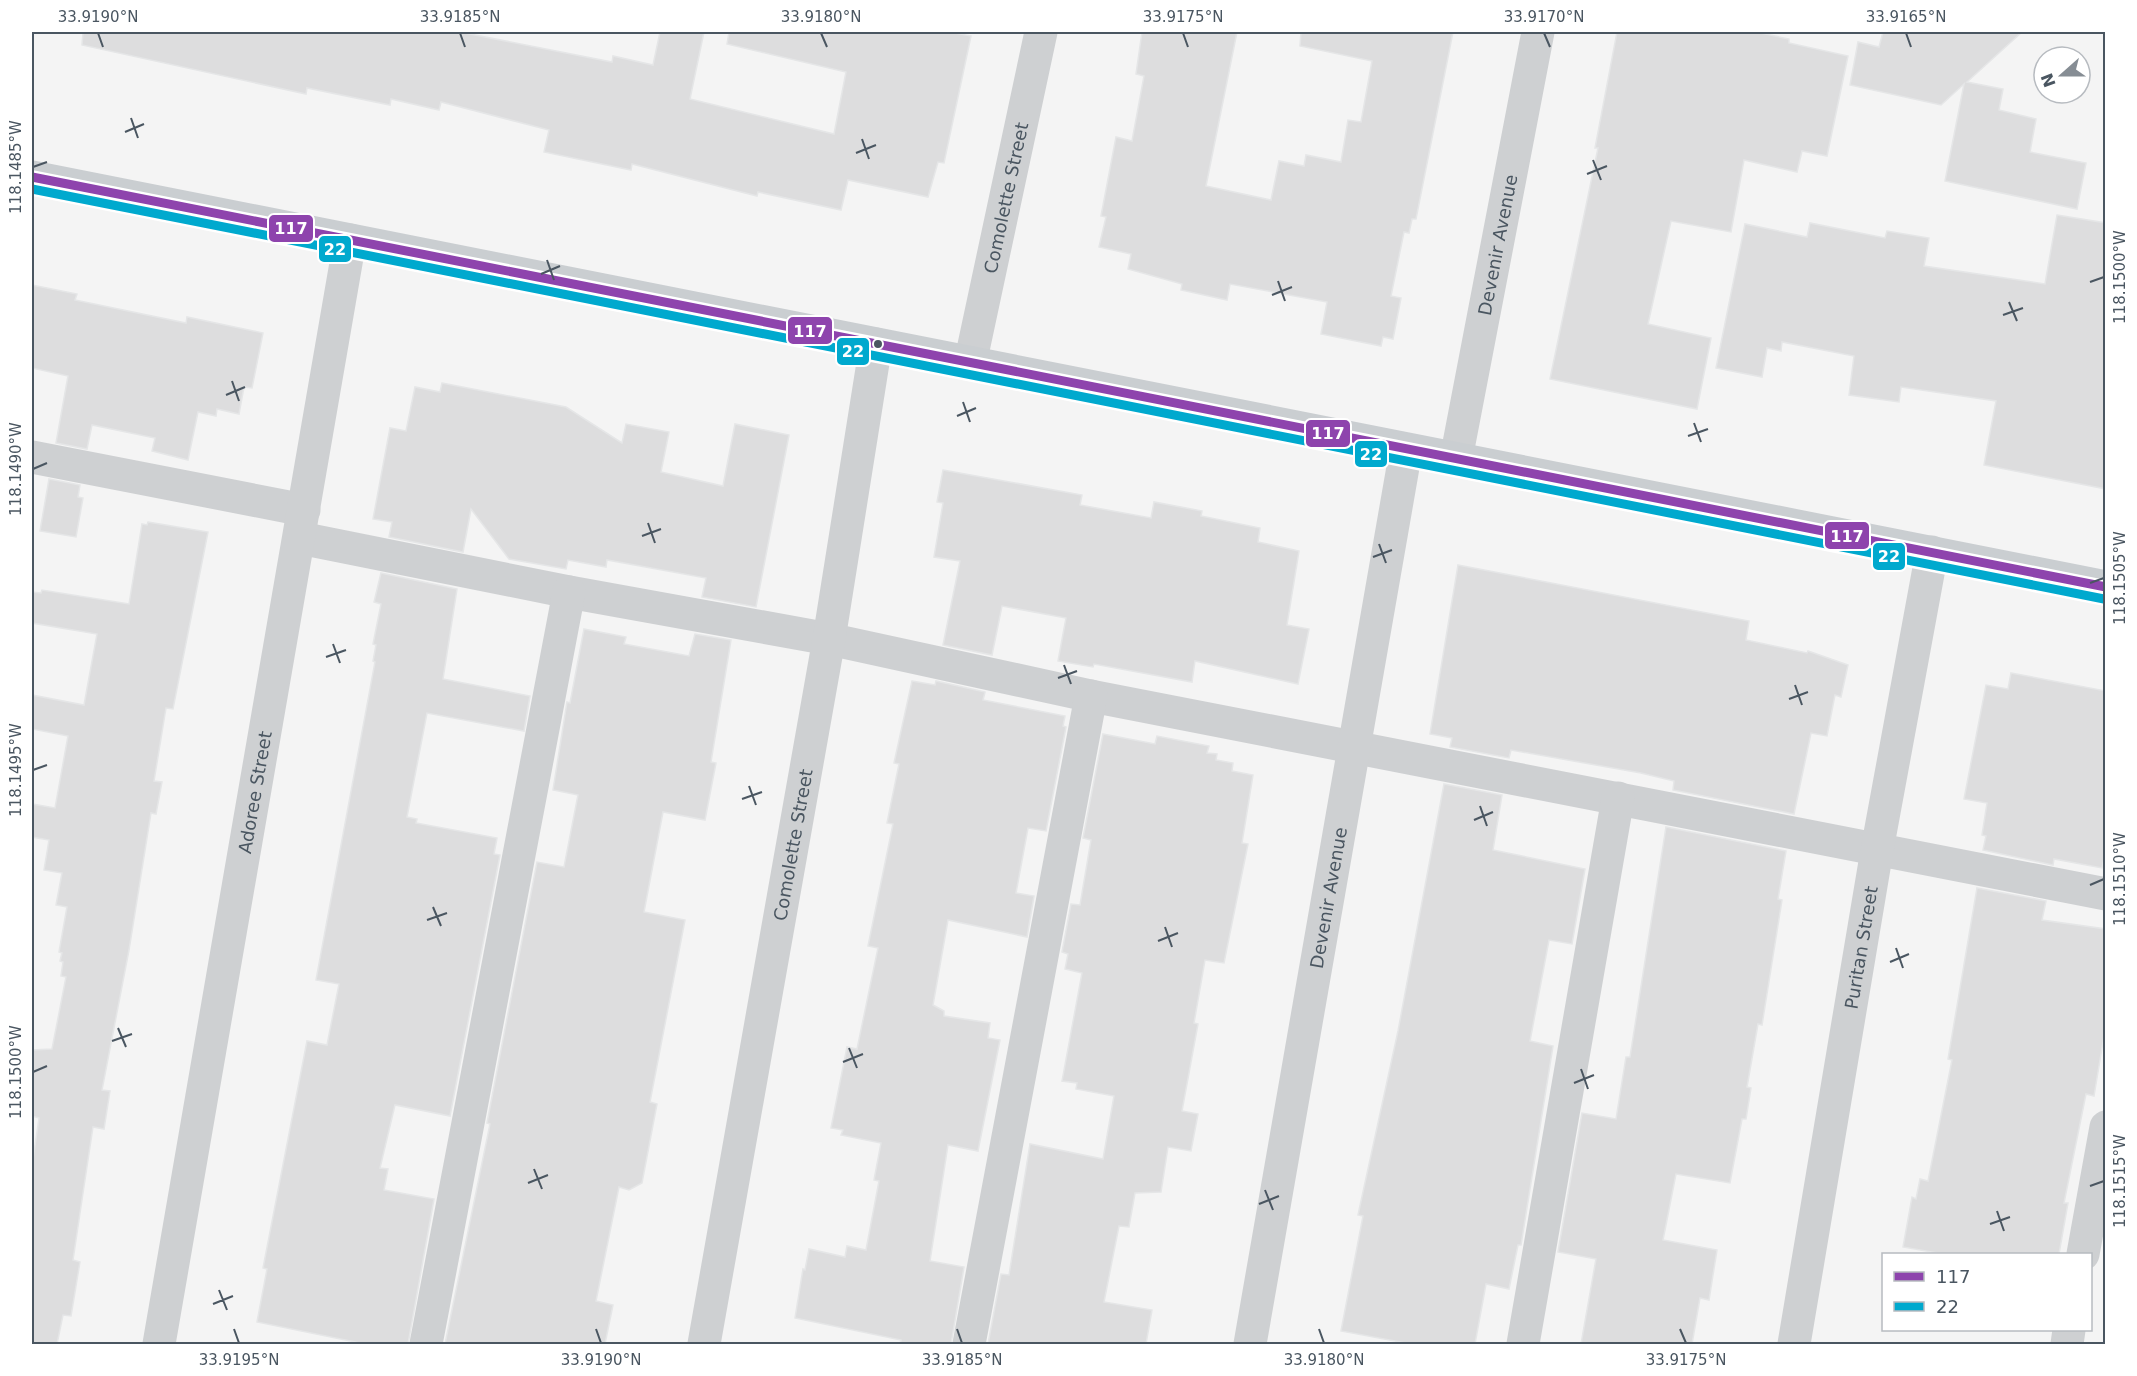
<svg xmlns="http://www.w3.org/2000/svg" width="2137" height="1376" font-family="'DejaVu Sans',sans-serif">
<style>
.building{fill:#ddddde;stroke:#e5e6e7;stroke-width:1.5}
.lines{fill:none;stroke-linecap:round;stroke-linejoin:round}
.minor{stroke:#ced0d2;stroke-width:33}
.major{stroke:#caced1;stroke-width:33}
.bus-1-casing{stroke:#fff;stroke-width:14}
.bus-2-casing{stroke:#fff;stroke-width:14}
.bus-1{stroke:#8e44ad;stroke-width:9}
.bus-2{stroke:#00a9ce;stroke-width:9}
.ticks{fill:none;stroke:#4a5661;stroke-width:2}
.bus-dot{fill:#4a5661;stroke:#fff;stroke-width:2}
.labels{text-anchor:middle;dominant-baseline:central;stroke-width:4.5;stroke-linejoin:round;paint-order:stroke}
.street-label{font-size:18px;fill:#4a5661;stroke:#fff}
.line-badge{stroke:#fff;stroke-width:2}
.badge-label{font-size:16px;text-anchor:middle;font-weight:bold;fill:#fff}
.neatline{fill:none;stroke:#4a5661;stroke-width:2}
.ticks-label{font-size:15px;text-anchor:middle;fill:#4a5661}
</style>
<rect width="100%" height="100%" fill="#f4f4f4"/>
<g class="building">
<polygon points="83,32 460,32 612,62 613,56 653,65 660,32 704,32 690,99 834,134 846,72 727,44 729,32 950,32 971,36 944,163 938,162 928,197 848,180 841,210 758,192 757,196 632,164 631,170 544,152 549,130 441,102 439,110 391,99 390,105 307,88 306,94 82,45"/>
<polygon points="1142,32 1237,32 1206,186 1271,200 1279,161 1304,166 1306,155 1341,162 1348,120 1361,122 1372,61 1300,46 1301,32 1453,32 1416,219 1412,219 1409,233 1404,232 1391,296 1401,298 1393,339 1383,337 1381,346 1321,334 1327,302 1230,284 1227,300 1181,290 1182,284 1128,269 1131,254 1099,247 1106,217 1101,216 1116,137 1132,141 1144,76 1136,74"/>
<polygon points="1617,32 1756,32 1789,39 1789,43 1848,56 1827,156 1802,151 1797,172 1744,160 1731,232 1671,221 1648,324 1711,338 1697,409 1550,379 1598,148 1595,148"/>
<polygon points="1883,32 2022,32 1967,82 2003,89 1999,110 2036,119 2030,152 2086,163 2077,209 1945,181 1964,84 1941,105 1850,85 1858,42 1879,47"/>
<polygon points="2057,215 2106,223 2106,489 1984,465 1996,401 1901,387 1899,402 1849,395 1854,356 1782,342 1781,351 1767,348 1762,377 1716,368 1745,224 1807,237 1810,223 1885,238 1887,231 1929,238 1924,266 2045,284"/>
<polygon points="32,285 77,294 75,300 186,323 187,317 263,333 252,388 244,387 239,414 217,409 216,416 198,412 188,460 152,451 155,438 92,425 87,449 56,443 68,376 32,368"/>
<polygon points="442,383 566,407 622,443 626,424 669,432 661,472 723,486 735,424 789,435 756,607 702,597 706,578 607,560 606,567 568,560 566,569 509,559 471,509 463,552 389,537 392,522 373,519 390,428 406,431 415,387 440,392"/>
<polygon points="943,470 1082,495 1080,505 1151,518 1154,502 1202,511 1201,516 1260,528 1258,542 1299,551 1287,625 1309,629 1298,684 1195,661 1192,682 1094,664 1093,667 1058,661 1066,618 1002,606 992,655 943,645 960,561 934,557 943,503 937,502"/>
<polygon points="49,479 80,485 78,497 83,498 76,537 40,531"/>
<polygon points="148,522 208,532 173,709 166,708 154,781 162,782 156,814 151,813 129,950 102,1090 110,1091 104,1129 93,1127 83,1193 73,1260 80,1262 71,1316 63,1315 57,1344 32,1344 32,1166 39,1118 32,1116 32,1050 52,1049 66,977 61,976 63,962 60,961 62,953 59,952 67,907 56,905 62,873 44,870 49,840 32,837 32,804 55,808 68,736 32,729 32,695 84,705 97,634 32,623 32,592 41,593 42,590 129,604 142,524 147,525"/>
<polygon points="1458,565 1749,621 1746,640 1807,653 1808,651 1848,665 1841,697 1835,695 1827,736 1811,733 1794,814 1673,790 1674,781 1641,773 1511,750 1509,758 1450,747 1452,738 1430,734"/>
<polygon points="381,573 457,589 443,679 530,696 524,731 427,713 407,817 417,819 416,823 497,838 494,854 500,855 450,1116 395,1105 380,1168 388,1169 384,1190 434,1199 408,1344 365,1344 257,1322 267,1269 263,1268 307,1041 327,1045 339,984 316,980 375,662 373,661 376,645 373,644 381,604 374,602"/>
<polygon points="584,629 626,637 624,644 689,656 695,634 731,640 711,762 716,763 705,820 663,812 644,912 685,920 650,1102 657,1104 642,1183 629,1190 619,1187 596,1301 613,1305 605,1344 445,1344 490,1124 487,1123 537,862 564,867 578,795 553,790 567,702 570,703"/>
<polygon points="2011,673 2106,691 2106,848 2102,868 2054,859 2053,865 1983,850 1986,836 1982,835 1987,803 1964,799 1986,685 2008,689"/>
<polygon points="912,681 935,685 936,681 985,692 983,700 1065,716 1063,726 1066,727 1046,831 1028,828 1016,893 1034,896 1027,937 948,920 933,1005 944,1011 944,1016 990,1023 988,1038 1000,1040 978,1151 948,1145 930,1261 964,1267 951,1344 900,1344 901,1340 795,1318 803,1269 805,1270 809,1249 845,1257 847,1246 866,1250 879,1181 874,1180 881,1143 841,1135 843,1130 831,1128 847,1047 857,1049 878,948 868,946 893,824 887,823 899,764 894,763"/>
<polygon points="1103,734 1155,744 1157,736 1209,746 1207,753 1217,754 1216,760 1233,763 1232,771 1253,775 1242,843 1248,844 1224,963 1205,960 1194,1023 1198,1024 1182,1111 1198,1114 1191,1151 1168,1147 1161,1192 1135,1193 1129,1227 1119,1226 1104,1302 1152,1310 1146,1344 988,1344 1001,1274 1009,1275 1030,1144 1103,1159 1114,1096 1076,1089 1077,1083 1062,1081 1082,973 1065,969 1068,954 1062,952 1071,904 1080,905 1091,840 1083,838"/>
<polygon points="1444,784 1502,795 1493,850 1585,869 1572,944 1549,940 1530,1041 1553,1046 1521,1245 1518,1245 1509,1289 1486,1284 1475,1344 1411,1344 1341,1331 1363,1216 1358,1215 1398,1031"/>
<polygon points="1666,827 1786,851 1778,899 1782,900 1762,1025 1758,1024 1747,1087 1751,1088 1746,1119 1742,1119 1730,1183 1676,1174 1663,1240 1717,1250 1709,1300 1700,1298 1692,1344 1581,1344 1596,1259 1558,1252 1582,1113 1616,1119 1626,1057 1630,1057"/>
<polygon points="1977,888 2046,901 2042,920 2106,929 2106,1024 2094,1096 2086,1094 2064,1203 2068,1203 2059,1254 1943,1254 1903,1247 1912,1197 1916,1199 1920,1179 1928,1181 1952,1060 1948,1059"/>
</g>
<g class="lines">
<g class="minor">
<path id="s1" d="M 970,364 L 1041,32"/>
<polyline points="32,457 304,510"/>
<path id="s2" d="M 1456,459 L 1538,32"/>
<polyline points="300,538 569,592 829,639 1091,696 2106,894"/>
<polyline points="2083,1254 2106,1127"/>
<path id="s3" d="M 159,1344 L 350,240"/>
<polyline points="426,1344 569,592"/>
<path id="s4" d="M 704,1344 L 829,639 L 876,344"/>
<polyline points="969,1344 1091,696"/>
<path id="s5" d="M 1250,1344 L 1406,450"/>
<polyline points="1523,1344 1618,798"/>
<path id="s6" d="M 1794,1344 L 1877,850 L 1932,552"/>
<polyline points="2067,1344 2069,1330"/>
</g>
<polyline class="major" points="32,177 2106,587"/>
<g class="bus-1-casing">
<polyline id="bus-1" points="32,177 2106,587"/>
</g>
<g class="bus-2-casing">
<polyline id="bus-2" points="32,189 2104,599"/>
</g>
<use href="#bus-1" class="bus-1"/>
<use href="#bus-2" class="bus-2"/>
</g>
<path class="ticks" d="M 98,33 L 103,47M 460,33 L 465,47M 821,33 L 827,47M 1183,33 L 1188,47M 1544,33 L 1550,47M 1906,33 L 1911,47M 131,118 L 138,138M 125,132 L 144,124M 862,139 L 869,159M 856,153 L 876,145M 1593,160 L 1601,180M 33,167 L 47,162M 1587,174 L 1607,166M 547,260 L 554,280M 541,274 L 560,266M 1278,281 L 1285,301M 2090,282 L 2104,277M 1272,295 L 1292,287M 2009,302 L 2017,321M 2003,315 L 2023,308M 232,381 L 239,401M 226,395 L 245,387M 963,402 L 970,422M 957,416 L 976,408M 1694,423 L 1701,442M 1688,436 L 1708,429M 33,469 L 47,463M 648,523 L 655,543M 642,536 L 661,529M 1379,544 L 1386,563M 1373,557 L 1392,550M 2090,583 L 2104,578M 333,644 L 340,663M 326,657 L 346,650M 1064,665 L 1071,684M 1058,678 L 1077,671M 1795,685 L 1802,705M 1789,699 L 1808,692M 33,770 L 47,765M 749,786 L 756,805M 742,799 L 762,792M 1480,806 L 1487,826M 1474,820 L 1493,812M 2090,885 L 2104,879M 433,907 L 441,926M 427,920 L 447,913M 1165,927 L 1172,947M 1158,941 L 1178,933M 1896,948 L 1903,968M 1890,962 L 1909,954M 118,1028 L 126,1047M 112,1041 L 132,1034M 849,1048 L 857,1068M 843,1062 L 863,1054M 1581,1069 L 1588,1089M 33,1072 L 47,1066M 1574,1083 L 1594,1075M 534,1169 L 542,1189M 528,1183 L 548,1175M 2090,1186 L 2104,1181M 1265,1190 L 1273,1210M 1259,1204 L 1279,1196M 1997,1211 L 2004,1231M 1990,1224 L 2010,1217M 219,1290 L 227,1310M 213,1304 L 233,1296M 234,1329 L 239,1343M 596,1329 L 601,1343M 957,1329 L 962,1343M 1319,1329 L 1324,1343M 1680,1329 L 1686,1343"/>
<circle class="bus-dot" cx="878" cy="344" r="5"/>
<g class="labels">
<g class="street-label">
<text stroke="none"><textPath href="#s1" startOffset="170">Comolette Street</textPath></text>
<text stroke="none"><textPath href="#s2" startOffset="218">Devenir Avenue</textPath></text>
<text stroke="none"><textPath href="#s3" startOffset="560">Adoree Street</textPath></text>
<text stroke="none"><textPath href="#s4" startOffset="507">Comolette Street</textPath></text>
<text stroke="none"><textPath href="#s5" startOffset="453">Devenir Avenue</textPath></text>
<text stroke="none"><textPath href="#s6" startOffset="402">Puritan Street</textPath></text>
</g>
</g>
<g class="line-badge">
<rect x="268" y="214" width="46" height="29" rx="6" fill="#8e44ad"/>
<rect x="318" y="235" width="34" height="28" rx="6" fill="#00a9ce"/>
<rect x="787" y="316" width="46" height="29" rx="6" fill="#8e44ad"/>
<rect x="836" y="337" width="34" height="29" rx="6" fill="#00a9ce"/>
<rect x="1305" y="419" width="46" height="29" rx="6" fill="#8e44ad"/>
<rect x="1354" y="440" width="34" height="28" rx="6" fill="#00a9ce"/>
<rect x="1824" y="521" width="46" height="29" rx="6" fill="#8e44ad"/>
<rect x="1872" y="542" width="34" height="29" rx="6" fill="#00a9ce"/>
</g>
<g class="badge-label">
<text x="291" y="234">117</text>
<text x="335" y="255">22</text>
<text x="810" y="337">117</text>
<text x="853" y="357">22</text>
<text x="1328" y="439">117</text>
<text x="1371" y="460">22</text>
<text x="1847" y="542">117</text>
<text x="1889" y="562">22</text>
</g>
<rect width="2137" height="1376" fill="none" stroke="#ffffff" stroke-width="66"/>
<rect x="1882" y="1253" width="210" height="78" fill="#ffffff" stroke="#b7bbc0" stroke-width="1.5"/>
<rect x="1894" y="1272" width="30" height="9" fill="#8e44ad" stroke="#b7bbc0" stroke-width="1.5"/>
<text x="1936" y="1283" font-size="18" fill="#4a5661">117</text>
<rect x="1894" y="1302" width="30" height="9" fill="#00a9ce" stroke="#b7bbc0" stroke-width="1.5"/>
<text x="1936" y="1313" font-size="18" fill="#4a5661">22</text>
<g transform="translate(2062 75) rotate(249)"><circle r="28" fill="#ffffff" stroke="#b7bbc0" stroke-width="1.5"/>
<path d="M0-4.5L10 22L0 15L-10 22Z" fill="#868d94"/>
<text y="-9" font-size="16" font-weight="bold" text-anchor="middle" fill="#4a5661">N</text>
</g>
<rect x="33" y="33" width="2071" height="1310" class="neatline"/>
<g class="ticks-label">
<text x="98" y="22">33.9190°N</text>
<text x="460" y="22">33.9185°N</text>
<text x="821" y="22">33.9180°N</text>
<text x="1183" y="22">33.9175°N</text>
<text x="1544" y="22">33.9170°N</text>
<text x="1906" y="22">33.9165°N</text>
<text transform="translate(16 167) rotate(-90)" y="5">118.1485°W</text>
<text transform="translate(2120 277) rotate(-90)" y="5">118.1500°W</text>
<text transform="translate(16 469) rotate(-90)" y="5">118.1490°W</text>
<text transform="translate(2120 578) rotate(-90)" y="5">118.1505°W</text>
<text transform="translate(16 770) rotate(-90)" y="5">118.1495°W</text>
<text transform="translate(2120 879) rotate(-90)" y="5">118.1510°W</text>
<text transform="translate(16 1072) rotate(-90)" y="5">118.1500°W</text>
<text transform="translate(2120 1181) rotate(-90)" y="5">118.1515°W</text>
<text x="239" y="1365">33.9195°N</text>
<text x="601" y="1365">33.9190°N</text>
<text x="962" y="1365">33.9185°N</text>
<text x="1324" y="1365">33.9180°N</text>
<text x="1686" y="1365">33.9175°N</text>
</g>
</svg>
